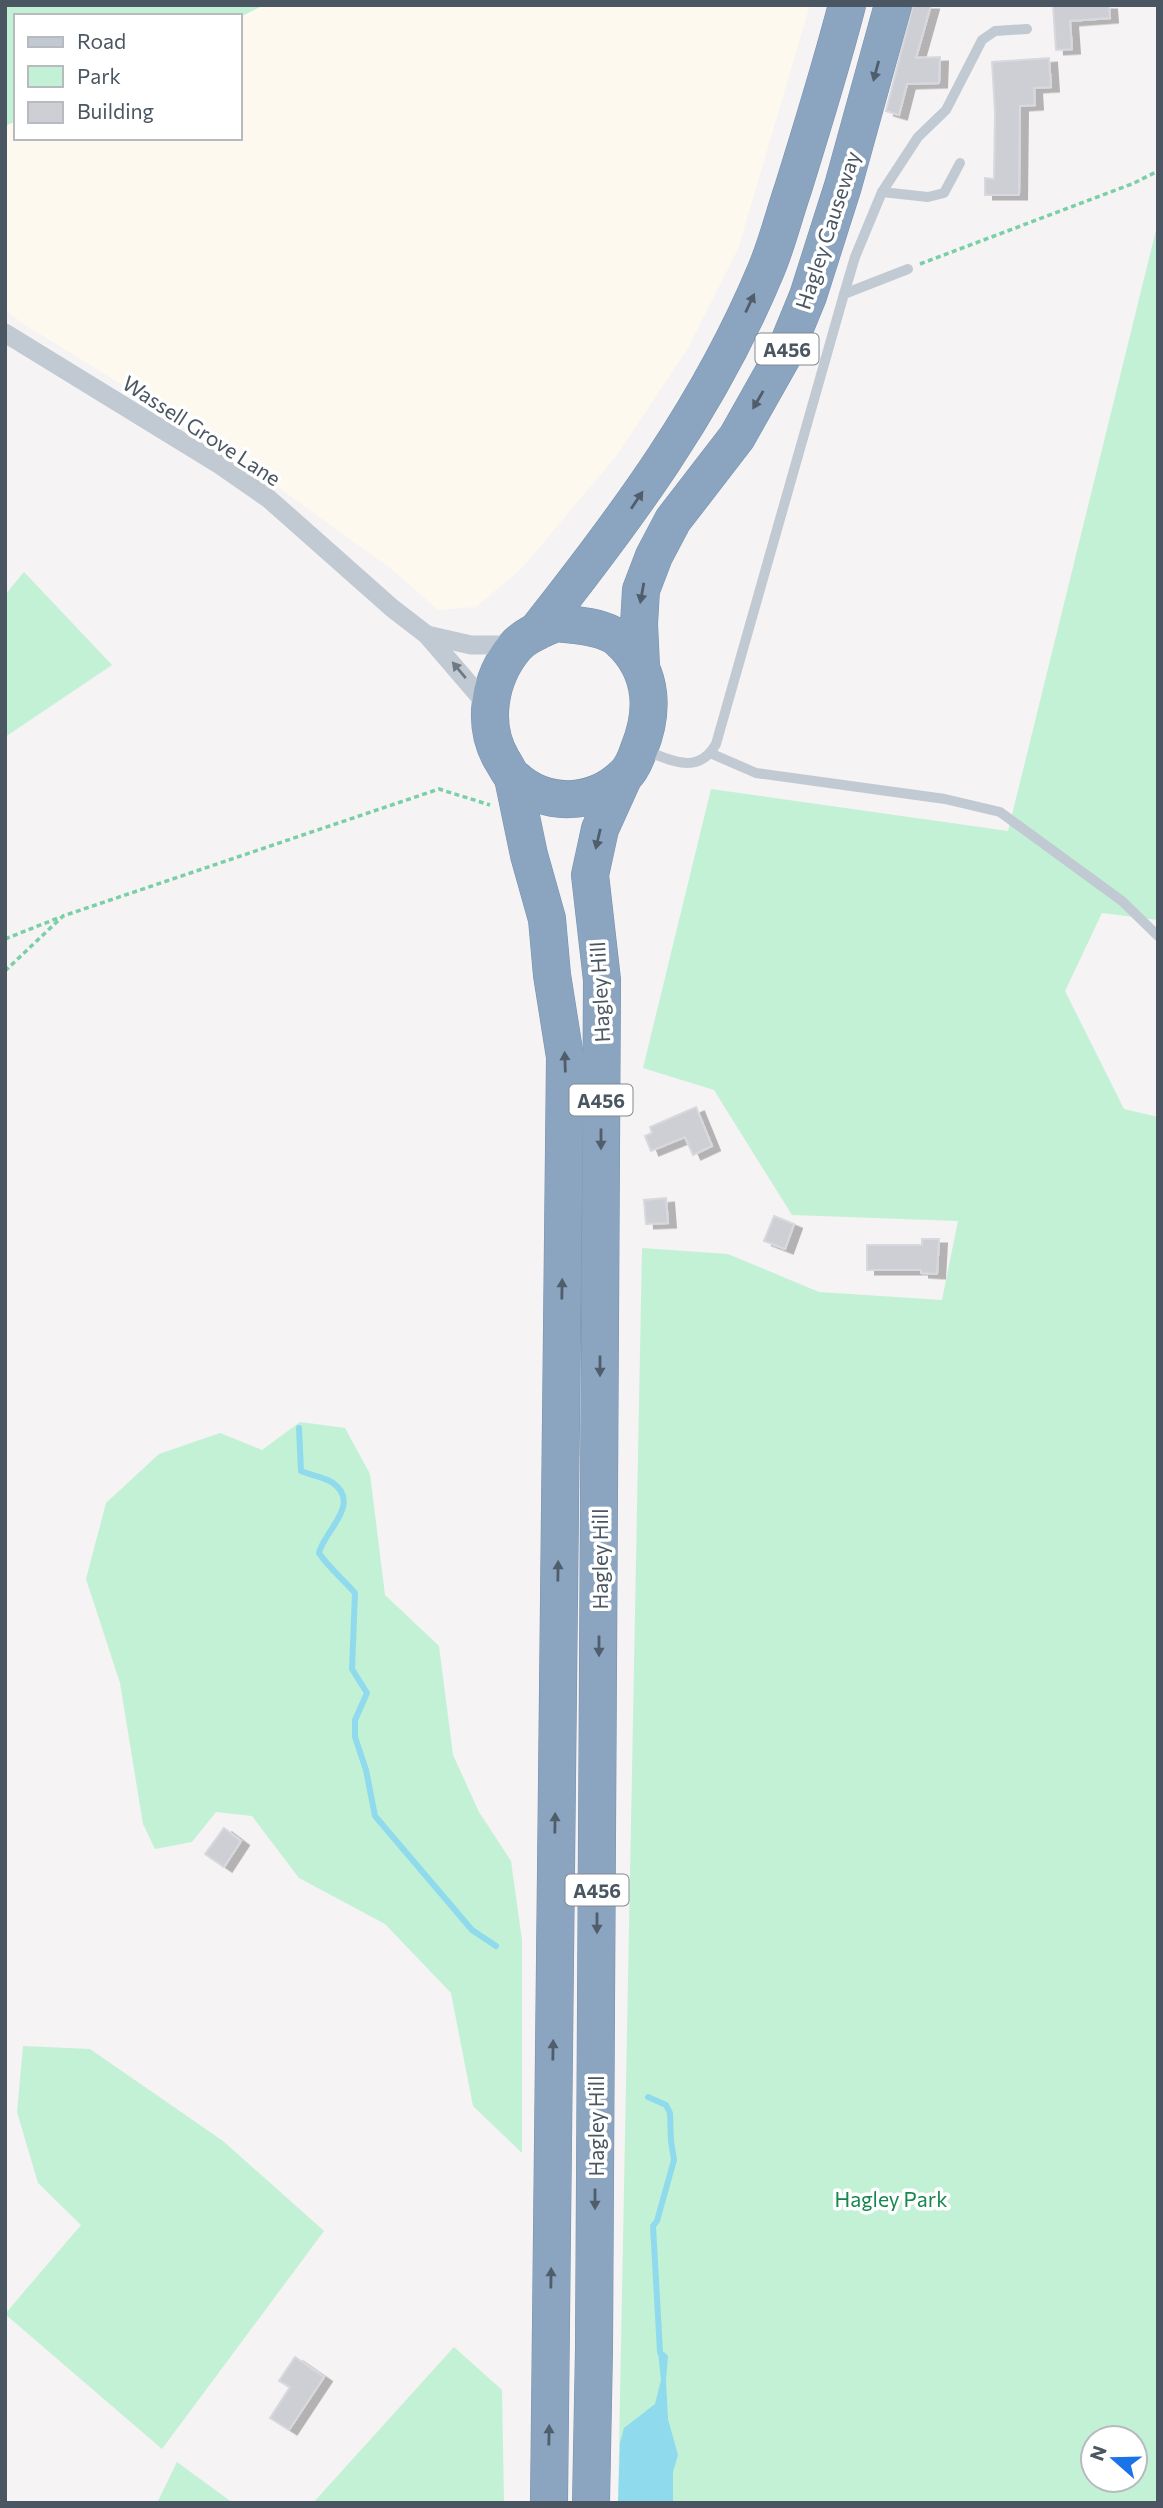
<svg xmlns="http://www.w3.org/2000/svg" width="1163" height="2508" font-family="Commissioner,sans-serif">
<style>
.commercial{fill:#fdf9ef}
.green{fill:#c3f1d5;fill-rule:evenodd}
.water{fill:#90daee}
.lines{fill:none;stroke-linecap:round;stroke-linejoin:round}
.stream{stroke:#90daee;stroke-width:6}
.building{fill:#cdcfd5;stroke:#d7d9de;stroke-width:2;filter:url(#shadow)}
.highway-casing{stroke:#7690ad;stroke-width:38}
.path{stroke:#7ad0a6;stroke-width:3.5;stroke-dasharray:5 3.5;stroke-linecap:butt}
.lane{stroke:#c1cad2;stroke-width:10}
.street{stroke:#c1cad2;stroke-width:19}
.highway{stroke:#8ba5c1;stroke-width:37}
.oneway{fill:#505e6b}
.oneway2{fill:#6e7983}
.labels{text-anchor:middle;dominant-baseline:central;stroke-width:7;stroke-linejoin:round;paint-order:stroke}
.shield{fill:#fff;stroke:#808990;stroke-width:2}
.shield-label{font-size:19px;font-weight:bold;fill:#4a5661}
.street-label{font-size:21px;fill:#4a5661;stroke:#fff}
.park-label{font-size:21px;fill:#17864f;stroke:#fff}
</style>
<defs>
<filter id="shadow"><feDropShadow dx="8" dy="4.5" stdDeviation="0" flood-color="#0004"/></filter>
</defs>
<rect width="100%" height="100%" fill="#f5f3f3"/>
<polygon class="commercial" points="264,5 810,5 738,249 688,348 617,455 523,567 476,607 438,610 394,571 220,445 25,325 5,310 5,126 16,121 16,138 240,138 240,17"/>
<g class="green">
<polygon points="5,5 264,5 240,17 16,16 16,121 5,126"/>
<path d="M 1158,222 L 1158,920 L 1102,913 L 1065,991 L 1124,1109 L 1158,1117 L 1158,2503 L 618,2503 L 642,1248 L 728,1254 L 819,1292 L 942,1300 L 958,1221 L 792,1215 L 714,1090 L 643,1068 L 711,789 L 1008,831 ZM 1093,2438 L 1135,2438 L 1135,2480 L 1093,2480 Z"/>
<polygon points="24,572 112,665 5,737 5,595"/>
<polygon points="300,1422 345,1428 370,1474 385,1595 439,1646 453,1755 479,1812 511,1861 522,1940 522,2153 473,2106 451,1993 385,1924 299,1878 252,1816 216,1812 192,1842 155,1849 143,1824 120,1683 86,1579 106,1503 159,1454 220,1433 262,1450"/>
<polygon points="23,2046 90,2049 223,2141 324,2231 162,2449 5,2314 81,2225 38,2183 17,2112"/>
<polygon points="454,2347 502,2390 504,2503 313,2503"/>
<polygon points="177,2462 233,2503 157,2503"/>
</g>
<polygon class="water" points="658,2352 664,2352 668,2356 666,2381 668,2419 678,2455 673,2472 673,2503 618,2503 620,2443 624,2428 655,2404 661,2380"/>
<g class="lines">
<g class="stream">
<path d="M 299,1428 L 301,1471 C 310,1475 325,1477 333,1483 C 362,1504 324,1531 319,1553 C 329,1568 343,1579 355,1593 L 352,1669 L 367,1693 L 355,1720 L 355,1737 L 366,1770 L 375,1816 L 472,1930 L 496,1946"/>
<polyline points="648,2097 666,2105 670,2113 671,2141 674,2160 657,2221 653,2226 660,2352"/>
</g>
</g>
<g class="building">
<polygon points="913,5 931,5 916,58 940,57 939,83 907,84 899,115 886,111"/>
<polygon points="1053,5 1109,5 1110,18 1070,21 1072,49 1056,50"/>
<polygon points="1049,58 1051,87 1034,88 1035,105 1020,106 1019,195 985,195 985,178 994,179 995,112 992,62"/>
<polygon points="696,1107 712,1146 693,1155 685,1137 651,1151 645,1136 652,1133 650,1127"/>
<polygon points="666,1198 668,1223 646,1224 644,1200"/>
<polygon points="774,1216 794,1224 785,1249 764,1241"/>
<polygon points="922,1239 939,1239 937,1274 921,1273 921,1270 867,1270 867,1245 922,1245"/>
<polygon points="224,1828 241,1841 224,1867 205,1854"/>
<polygon points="295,2357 324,2377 289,2430 270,2418 290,2387 279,2381"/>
</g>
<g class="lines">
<g class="highway-casing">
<g id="highway">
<path d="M 556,623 C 575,625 596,626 613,635 C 618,637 621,642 625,645 C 653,675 654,712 639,749 C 636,758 632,769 624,776 C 593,806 545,807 514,778 C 509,774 506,766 502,760 C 481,725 489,678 515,647 C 525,635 542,629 556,623 Z"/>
<path d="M 536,632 C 627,517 709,407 766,270 C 777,244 784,215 793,189 C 812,128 831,67 847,5"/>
<polyline points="641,666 639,624 641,590 654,556 673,520 737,437 785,352 808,296 843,186 893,5"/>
<polyline points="513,778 529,855 547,919 552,975 565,1057 549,2503"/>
<polyline points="591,2503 594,2349 602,980 590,875 600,829 624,776"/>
</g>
</g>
<g class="path">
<polyline points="920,264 1132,184 1158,171"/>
<polyline points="5,939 58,918"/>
<polyline points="5,971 63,916 439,789 490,805"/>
</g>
<g class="lane">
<polyline points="882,192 928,197 944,193 960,163"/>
<polyline points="844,294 855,257 882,192 918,137 946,110 982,40 995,31 1027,29"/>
<path d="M 644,750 C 671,760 698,776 716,744 L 844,294 L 908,269"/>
<polyline points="710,753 756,773 945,799 1000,812 1122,901 1158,936"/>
</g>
<g class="street">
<polyline points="5,333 220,465 269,499 392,608 427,635 488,706"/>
<polyline points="427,635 471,645 516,645"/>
</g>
<use href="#highway" class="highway"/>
</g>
<defs><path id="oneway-solid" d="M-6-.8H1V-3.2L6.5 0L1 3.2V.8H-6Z" transform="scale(1.75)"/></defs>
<g class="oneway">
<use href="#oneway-solid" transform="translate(876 71) rotate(105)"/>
<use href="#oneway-solid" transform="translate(750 303) rotate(-65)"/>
<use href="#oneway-solid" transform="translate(758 400) rotate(120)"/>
<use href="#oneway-solid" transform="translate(637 500) rotate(-56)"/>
<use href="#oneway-solid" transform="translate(642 593) rotate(100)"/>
<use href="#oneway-solid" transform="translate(598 839) rotate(103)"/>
<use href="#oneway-solid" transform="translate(565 1062) rotate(-92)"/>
<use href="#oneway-solid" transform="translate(601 1139) rotate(90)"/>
<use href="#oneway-solid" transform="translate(562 1289) rotate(-89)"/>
<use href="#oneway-solid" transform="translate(600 1366) rotate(90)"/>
<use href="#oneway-solid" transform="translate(558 1571) rotate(-89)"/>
<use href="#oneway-solid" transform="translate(599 1646) rotate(90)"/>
<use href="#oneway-solid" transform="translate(555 1823) rotate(-89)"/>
<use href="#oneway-solid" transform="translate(597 1923) rotate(90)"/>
<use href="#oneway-solid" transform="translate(553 2050) rotate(-89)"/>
<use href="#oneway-solid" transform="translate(595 2199) rotate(90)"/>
<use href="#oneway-solid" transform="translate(551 2278) rotate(-89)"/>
<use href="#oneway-solid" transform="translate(549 2435) rotate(-89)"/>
</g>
<use class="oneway2" href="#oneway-solid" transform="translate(459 670) rotate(-130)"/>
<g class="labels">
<g class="shield">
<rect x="755.5" y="333.5" width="63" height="31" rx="5"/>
<rect x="569.5" y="1084.5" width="63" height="31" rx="5"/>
<rect x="565.5" y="1874.5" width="63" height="31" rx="5"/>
</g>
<g class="shield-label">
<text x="787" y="349">A456</text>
<text x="601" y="1100">A456</text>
<text x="597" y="1890">A456</text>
</g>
<g class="street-label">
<text transform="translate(827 230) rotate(-72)">Hagley Causeway</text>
<text transform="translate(202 430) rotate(33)">Wassell Grove Lane</text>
<text transform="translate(599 992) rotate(-93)">Hagley Hill</text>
<text transform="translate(599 1559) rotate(-90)">Hagley Hill</text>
<text transform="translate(595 2126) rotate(-90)">Hagley Hill</text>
</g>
<g class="park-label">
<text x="891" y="2198">Hagley Park</text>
</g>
</g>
<rect width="1163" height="2508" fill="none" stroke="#4a5661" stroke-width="14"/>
<rect x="14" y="14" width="228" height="126" fill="#ffffff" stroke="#b7bbc0" stroke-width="2"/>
<rect x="28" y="37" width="35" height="10" fill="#c1cad2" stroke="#b7bbc0" stroke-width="2"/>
<text x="77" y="49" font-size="21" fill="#4a5661">Road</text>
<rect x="28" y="66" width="35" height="21" fill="#c3f1d5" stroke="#b7bbc0" stroke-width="2"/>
<text x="77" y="84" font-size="21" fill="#4a5661">Park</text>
<rect x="28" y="102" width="35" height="21" fill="#cdcfd5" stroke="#b7bbc0" stroke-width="2"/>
<text x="77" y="119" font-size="21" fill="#4a5661">Building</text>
<g transform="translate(1114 2459) rotate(290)"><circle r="33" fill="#ffffff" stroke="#b7bbc0" stroke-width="2"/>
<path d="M0-5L12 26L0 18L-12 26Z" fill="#1a73e8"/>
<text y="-10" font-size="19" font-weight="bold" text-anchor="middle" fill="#4a5661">N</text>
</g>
</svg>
